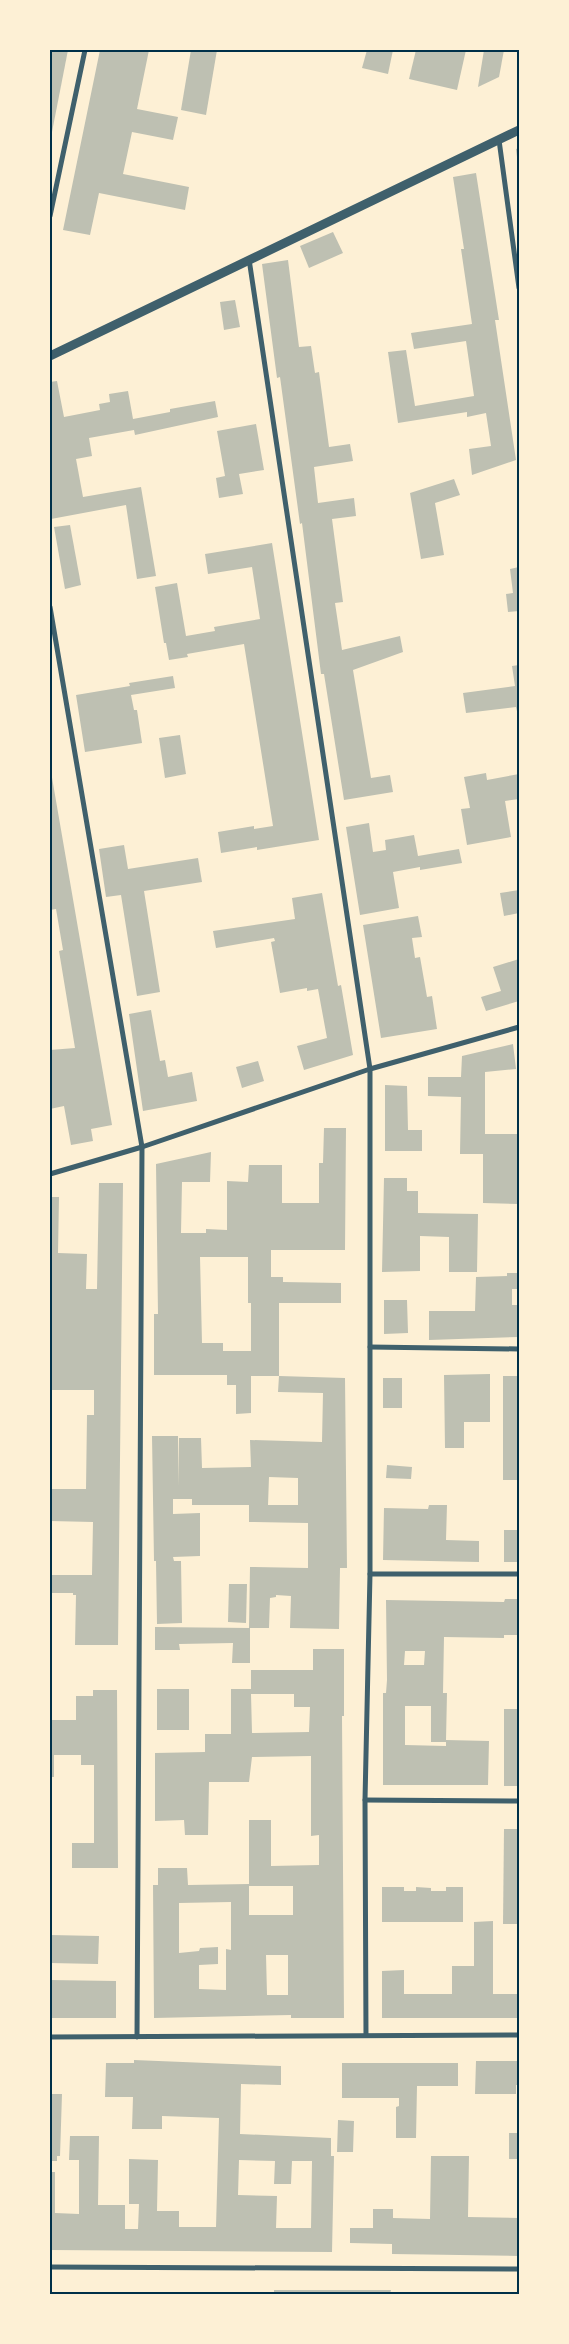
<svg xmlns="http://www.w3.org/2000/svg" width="569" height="2344" font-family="Arial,sans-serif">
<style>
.building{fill:#bec0b2;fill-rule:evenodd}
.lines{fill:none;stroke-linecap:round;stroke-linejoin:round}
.minor{stroke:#3f606c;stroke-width:5}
.tertiary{stroke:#3f606c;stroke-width:9}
.neatline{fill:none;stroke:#003049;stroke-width:2}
</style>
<rect width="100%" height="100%" fill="#fdf0d5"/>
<g class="building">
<polygon points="50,50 68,50 51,137 50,137"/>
<polygon points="100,50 149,50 137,109 178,117 173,140 132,132 123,174 189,187 185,210 99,193 90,235 63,230"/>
<polygon points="191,50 217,50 206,115 181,110"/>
<polygon points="367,50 393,50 388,74 362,68"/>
<polygon points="416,50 466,50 457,90 409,79"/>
<polygon points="484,50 504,50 499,77 478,87"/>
<polygon points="519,148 519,165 518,165 516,149"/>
<polygon points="476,173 499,320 495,320 516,460 472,475 469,449 491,446 486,413 467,417 467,412 398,423 388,352 406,350 415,406 474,396 466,341 414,349 411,333 472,324 461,249 464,249 453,177"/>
<polygon points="333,232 343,253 309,268 300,246"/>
<polygon points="288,260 299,347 311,346 315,373 319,372 329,447 350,444 353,461 314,467 318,503 354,498 356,516 332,519 343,602 335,603 342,650 400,636 403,652 353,670 371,778 390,775 393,792 344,800 324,674 321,674 302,523 300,524 280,377 277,378 262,264"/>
<polygon points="235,300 240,327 224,330 220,302"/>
<polygon points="57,381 64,417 100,410 99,404 110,402 109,394 128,391 133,419 170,412 170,409 215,401 218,417 135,435 134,430 89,438 92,456 76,459 83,497 141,487 156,576 137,579 126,505 51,519 50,382"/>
<polygon points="256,424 264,470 239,474 243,494 219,498 216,478 225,476 217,431"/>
<polygon points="454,479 460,495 435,503 444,555 421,559 410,493"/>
<polygon points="70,525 81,585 65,589 54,527"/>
<polygon points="272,543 319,840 257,850 257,847 221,853 218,832 254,826 254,829 273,826 244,644 187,654 188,657 169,660 166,643 164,643 155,587 177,583 186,636 215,631 214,627 260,619 252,567 208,574 205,554"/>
<polygon points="519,567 519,611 508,612 506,594 513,593 510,569"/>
<polygon points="519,665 519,720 516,707 466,713 463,693 515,686 512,666"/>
<polygon points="173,676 175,688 131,695 134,710 137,710 142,743 85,752 76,695 130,686 129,683"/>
<polygon points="180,735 186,774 165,778 159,738"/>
<polygon points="50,766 112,1125 91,1129 93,1141 71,1145 64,1106 50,1109 50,1050 75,1048 59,951 63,950 56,909 50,910 50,894 52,894 50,880"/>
<polygon points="486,773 487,780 519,774 519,799 505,801 511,837 467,845 461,809 470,808 464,777"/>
<polygon points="369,823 373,852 386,850 385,840 414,835 418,856 459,849 462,863 420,870 420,867 393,872 399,908 360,915 346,827"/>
<polygon points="124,845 128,869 198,858 202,882 144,891 160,992 137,996 121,895 106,897 99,849"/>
<polygon points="519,890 519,913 504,916 500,893"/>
<polygon points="322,893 338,986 341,985 353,1055 304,1070 297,1046 327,1038 318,989 307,991 307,988 280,993 271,942 275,941 274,938 216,948 213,931 295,919 292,898"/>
<polygon points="418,916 422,937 412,938 415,958 420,957 427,997 432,996 437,1029 381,1038 363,925"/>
<polygon points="519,959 519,1001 486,1011 481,997 501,991 493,967"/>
<polygon points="151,1010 160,1061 165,1060 168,1077 192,1072 197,1101 143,1111 129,1014"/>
<polygon points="513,1044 516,1069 485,1072 485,1134 519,1134 519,1204 483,1203 483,1154 460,1154 461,1097 428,1096 428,1077 461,1077 462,1056"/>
<polygon points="258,1061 264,1081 242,1088 236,1067"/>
<polygon points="385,1085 407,1086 408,1130 422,1130 422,1151 385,1151"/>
<path d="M 324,1128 L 346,1128 L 345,1250 L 271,1250 L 271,1277 L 283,1277 L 283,1282 L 341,1283 L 341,1303 L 279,1303 L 279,1376 L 251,1376 L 251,1413 L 236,1414 L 236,1385 L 227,1385 L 227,1375 L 154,1375 L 154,1314 L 158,1314 L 156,1164 L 211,1152 L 210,1182 L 182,1182 L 181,1233 L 206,1233 L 206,1229 L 227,1230 L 227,1181 L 248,1182 L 249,1165 L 282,1165 L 282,1203 L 319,1203 L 319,1163 L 323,1163 ZM 200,1257 L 248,1257 L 248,1303 L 251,1303 L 251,1351 L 223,1351 L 223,1343 L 202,1343 Z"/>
<polygon points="384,1178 407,1178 407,1191 418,1191 418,1213 478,1214 477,1272 449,1272 449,1237 420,1236 420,1271 382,1272"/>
<polygon points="99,1183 123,1183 118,1645 75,1645 76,1595 73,1595 73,1593 50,1593 50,1575 92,1575 93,1522 50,1521 50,1489 86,1489 87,1415 94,1415 94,1390 50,1390 50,1197 59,1197 58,1253 87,1254 86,1289 97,1289"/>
<polygon points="507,1273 519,1273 519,1289 512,1289 512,1305 519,1305 519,1337 429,1340 429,1311 475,1311 476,1277 507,1276"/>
<polygon points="384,1300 407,1300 408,1333 384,1334"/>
<polygon points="490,1374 490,1422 464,1422 464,1448 445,1448 444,1375"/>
<path d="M 279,1376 L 345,1378 L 347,1568 L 340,1568 L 339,1629 L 290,1628 L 291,1596 L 276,1595 L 276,1597 L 270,1598 L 269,1628 L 249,1628 L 250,1567 L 308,1568 L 308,1523 L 249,1522 L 249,1505 L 192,1505 L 192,1499 L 173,1499 L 173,1514 L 200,1513 L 200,1556 L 173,1557 L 174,1561 L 181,1561 L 182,1623 L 157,1624 L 156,1561 L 154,1561 L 152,1436 L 178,1436 L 179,1486 L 179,1438 L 201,1438 L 202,1468 L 251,1467 L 250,1440 L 322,1442 L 323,1393 L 278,1392 ZM 269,1477 L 298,1478 L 298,1505 L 268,1505 Z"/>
<rect x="503" y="1376" width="16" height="104"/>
<rect x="383" y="1378" width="19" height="30"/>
<polygon points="387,1465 412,1467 411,1479 386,1478"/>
<polygon points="429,1505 447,1505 446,1540 479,1541 479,1562 383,1560 384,1508 428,1509"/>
<rect x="504" y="1530" width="15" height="32"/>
<polygon points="229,1584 247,1584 246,1623 228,1622"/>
<path d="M 505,1599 L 519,1599 L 519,1635 L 504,1635 L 504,1638 L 444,1637 L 443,1693 L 447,1693 L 446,1740 L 489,1741 L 488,1785 L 383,1785 L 383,1693 L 386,1693 L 387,1680 L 386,1600 L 504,1602 ZM 405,1651 L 425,1651 L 424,1665 L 404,1665 ZM 405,1706 L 431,1706 L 431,1742 L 446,1742 L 446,1746 L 405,1745 Z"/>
<polygon points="155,1627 250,1628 250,1663 232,1663 233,1643 179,1644 180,1650 155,1650"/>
<path d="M 313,1649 L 344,1649 L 344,1716 L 342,1716 L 344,2018 L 291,2018 L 291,2015 L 154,2018 L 153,1885 L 158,1885 L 158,1868 L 187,1868 L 188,1885 L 249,1884 L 249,1820 L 271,1820 L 271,1866 L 319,1865 L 319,1835 L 311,1836 L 311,1756 L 252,1757 L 249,1782 L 209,1782 L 208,1835 L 185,1835 L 184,1820 L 155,1821 L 155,1753 L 205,1752 L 205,1734 L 231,1734 L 231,1689 L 251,1689 L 251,1670 L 313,1670 ZM 251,1694 L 294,1694 L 294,1707 L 310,1707 L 309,1732 L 252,1733 ZM 249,1886 L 293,1886 L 293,1915 L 249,1915 ZM 231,1902 L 231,1950 L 226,1949 L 226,1990 L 199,1989 L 199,1965 L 218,1964 L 218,1947 L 200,1948 L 199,1951 L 179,1953 L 179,1903 ZM 266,1955 L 288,1955 L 288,1995 L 267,1995 Z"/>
<rect x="157" y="1689" width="32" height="41"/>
<polygon points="93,1690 117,1690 118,1868 72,1868 72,1843 94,1843 94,1765 81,1765 81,1755 54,1755 54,1777 50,1777 50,1720 76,1720 76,1696 93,1696"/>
<rect x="504" y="1709" width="15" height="77"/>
<polygon points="504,1829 519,1829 519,1924 503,1924"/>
<polygon points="382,1887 404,1887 404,1891 416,1891 416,1887 431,1888 431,1891 446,1891 446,1887 463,1887 463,1922 382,1922"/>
<polygon points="493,1921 493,1994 519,1994 519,2018 382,2018 382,1971 404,1970 404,1994 452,1994 452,1966 474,1966 474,1922"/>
<polygon points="50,1935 99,1936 98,1964 50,1963"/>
<polygon points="50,1980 116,1981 116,2018 50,2018"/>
<path d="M 134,2060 L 281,2066 L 281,2085 L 241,2084 L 240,2134 L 331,2138 L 331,2156 L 334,2156 L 332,2252 L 50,2250 L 50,2172 L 55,2172 L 55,2213 L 79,2214 L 79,2160 L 69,2160 L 70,2136 L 99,2136 L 98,2205 L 125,2205 L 125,2229 L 138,2229 L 139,2204 L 129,2204 L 129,2159 L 158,2160 L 157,2211 L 179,2211 L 179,2227 L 216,2227 L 219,2118 L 162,2116 L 162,2129 L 132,2129 L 133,2097 L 105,2097 L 106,2063 L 134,2063 ZM 239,2160 L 275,2161 L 274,2184 L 291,2184 L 292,2161 L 312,2161 L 311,2228 L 276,2228 L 277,2196 L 238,2195 Z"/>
<polygon points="476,2061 519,2061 519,2085 516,2085 516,2094 475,2094"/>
<polygon points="342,2063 458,2063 458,2086 417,2086 416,2138 396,2138 396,2107 399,2106 399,2098 342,2098"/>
<polygon points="50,2094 62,2094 60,2156 57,2156 57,2161 50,2161"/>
<polygon points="338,2120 354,2121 353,2152 337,2152"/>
<rect x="509" y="2133" width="10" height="26"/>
<polygon points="431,2156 469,2156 468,2217 519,2218 519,2256 392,2254 392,2244 350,2243 350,2228 373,2228 373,2209 393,2209 393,2218 430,2219"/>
<polygon points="274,2290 391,2290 390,2294 274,2294"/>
</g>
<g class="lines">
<g class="minor">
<polyline points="499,140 519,288"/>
<polyline points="50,216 85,50"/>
<polyline points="249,259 370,1069 370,1574 365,1800 366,2035"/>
<polyline points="50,607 142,1147 137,2037"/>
<polyline points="50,1174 142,1147 370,1069 519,1027"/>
<polyline points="370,1347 519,1349"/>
<polyline points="370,1574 519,1574"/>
<polyline points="365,1800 519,1801"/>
<polyline points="50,2037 519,2035"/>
<polyline points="50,2267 519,2269"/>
</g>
<polyline class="tertiary" points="50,356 519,130"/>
</g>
<rect width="569" height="2344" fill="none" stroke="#fdf0d5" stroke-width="102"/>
<rect x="51" y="51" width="467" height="2242" class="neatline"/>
</svg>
